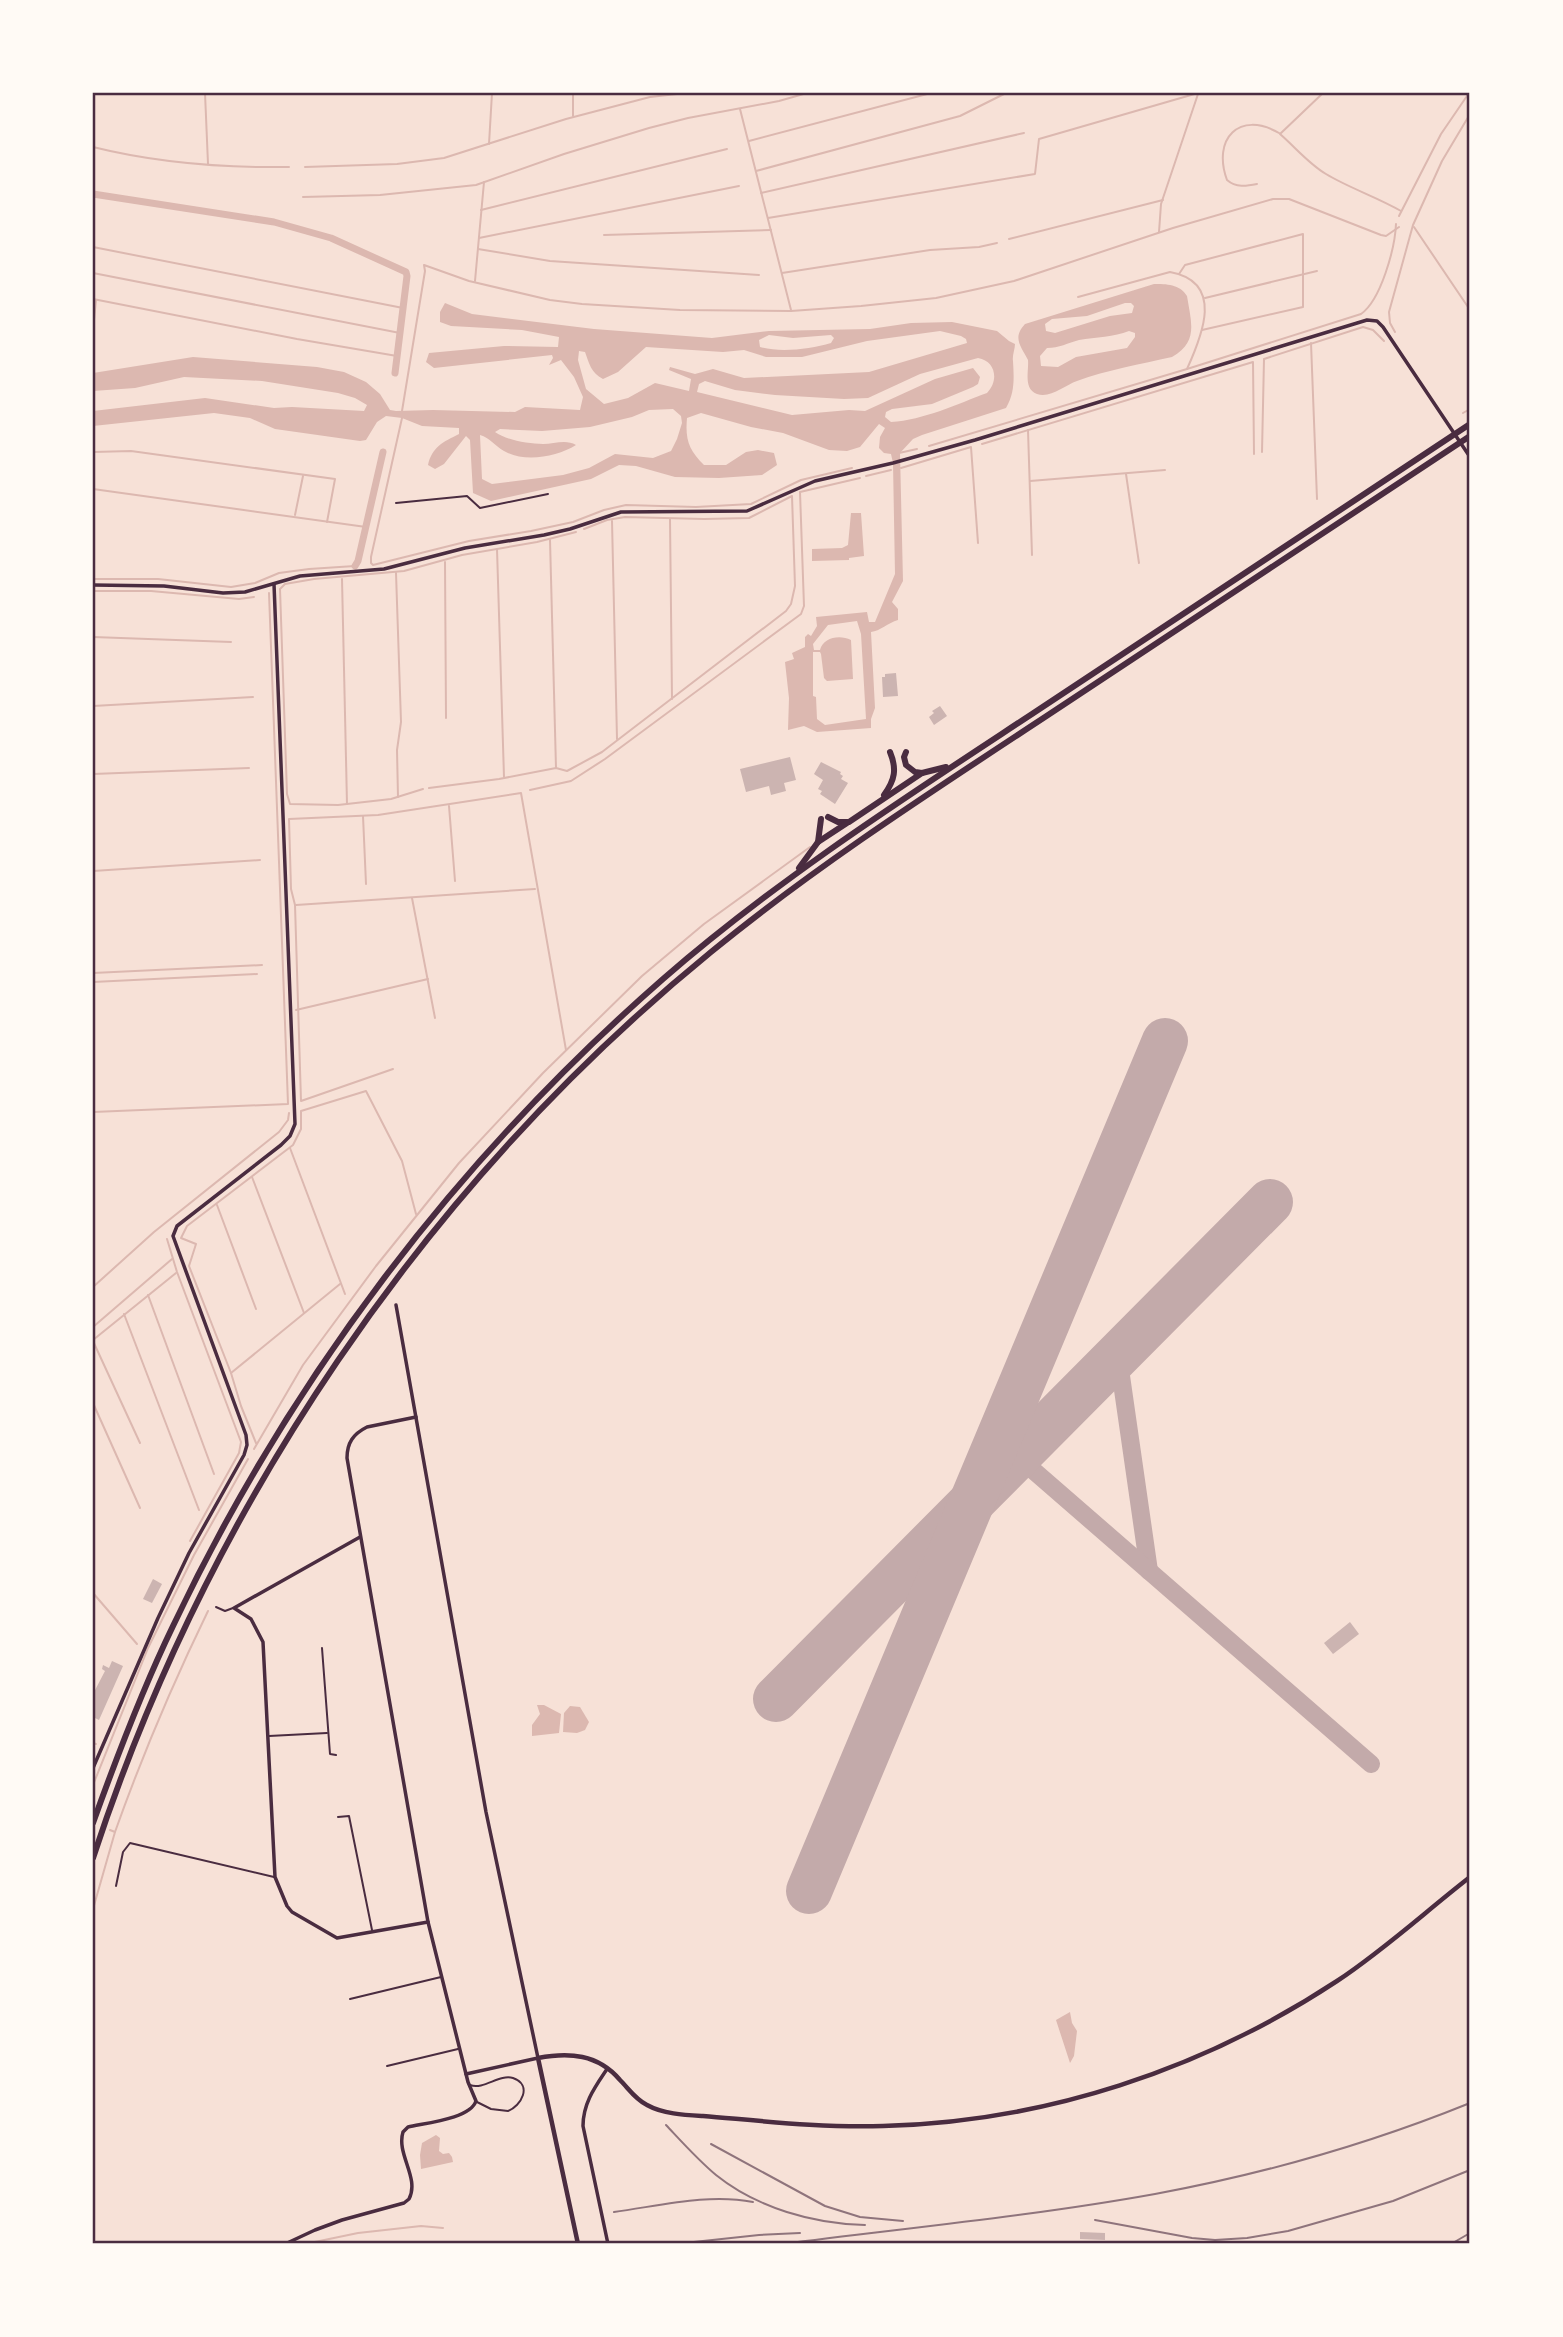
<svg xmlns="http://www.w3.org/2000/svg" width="1563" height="2337" font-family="'Times New Roman',serif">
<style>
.water{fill:#dcb8b0;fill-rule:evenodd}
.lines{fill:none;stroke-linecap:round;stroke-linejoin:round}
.stream{stroke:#dcb8b0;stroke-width:2}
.canal{stroke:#dcb8b0;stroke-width:7}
.taxiway{stroke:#c3aaaa;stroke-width:18}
.runway{stroke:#c3aaaa;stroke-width:46}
.building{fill:#ccb4b1}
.path{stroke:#4a2c40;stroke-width:2}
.service{stroke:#4a2c40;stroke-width:2}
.minor{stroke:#4a2c40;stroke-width:3.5}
.tertiary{stroke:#4a2c40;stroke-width:4.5}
.motorway{stroke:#4a2c40;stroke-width:6}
.tram{stroke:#8f747c;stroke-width:2}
.rail{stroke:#8f747c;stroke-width:2}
.neatline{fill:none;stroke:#4a2c40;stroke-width:2.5}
</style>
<rect width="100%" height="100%" fill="#f7e1d7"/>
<g class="water">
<path d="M 1154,284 C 1166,284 1180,284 1187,296 C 1191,322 1199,342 1172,357 C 1141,364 1107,370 1077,381 C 1065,385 1050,399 1037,394 C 1023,389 1029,371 1028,360 C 1021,346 1012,338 1025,324 ZM 1125,303 L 1131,303 L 1134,306 L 1132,313 L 1110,316 L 1055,333 L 1046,331 L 1045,324 L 1052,319 L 1087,316 ZM 1129,331 L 1135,333 L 1135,337 L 1127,348 L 1076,357 L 1058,367 L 1041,366 L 1040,356 L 1047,348 C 1059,348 1068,343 1079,340 C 1096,337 1114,337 1129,331 Z"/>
<path d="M 445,303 L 472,314 L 594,329 L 712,338 L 769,331 L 870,329 L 911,323 L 952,322 L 997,331 L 1009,341 L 1015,344 C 1015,349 1012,356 1013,361 C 1014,378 1015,393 1006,408 L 922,435 L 913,439 L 900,453 L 903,581 L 892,602 L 898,609 L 898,620 C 888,623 880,631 871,632 L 875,708 L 871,719 L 871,728 L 817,732 L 804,726 L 788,730 L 789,698 L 785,662 L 794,659 L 792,653 L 805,647 L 805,637 L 808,634 L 811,636 L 817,626 L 816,617 L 867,612 L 869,622 L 875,622 L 895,574 L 893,463 L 891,454 L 884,453 L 879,448 L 880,437 L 885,428 L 879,424 L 860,447 L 847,451 L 829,450 L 783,433 L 751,427 L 701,413 L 687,418 C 685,440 689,450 704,465 L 726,465 L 746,452 L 758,450 L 774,453 L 777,465 L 762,475 L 719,478 L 675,477 L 636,466 L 619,465 L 591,479 L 491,501 L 473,493 L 470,440 L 466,436 L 444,464 L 435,469 L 428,465 C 432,447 443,442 459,434 L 459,428 L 422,426 L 402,418 L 386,416 L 377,422 L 366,440 L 360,441 L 275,429 L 250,418 L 214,413 L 93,426 L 93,411 L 205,398 L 274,408 L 292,407 L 364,411 L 367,405 L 355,398 L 338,393 L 262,381 L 184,377 L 135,388 L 93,391 L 93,373 L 193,357 L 317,367 L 344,372 L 366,382 L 380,394 L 390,410 L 396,411 L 433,410 L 515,412 L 525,407 L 580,410 L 583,397 L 574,377 L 561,360 L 549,365 L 553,358 L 552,355 L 434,368 L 426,362 L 429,353 L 504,346 L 558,347 L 559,337 L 522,330 L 451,326 L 440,322 L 440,312 ZM 940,331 L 961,336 L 966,339 L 967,343 L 869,372 L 744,378 L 713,369 L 695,374 L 670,367 L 669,370 L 691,379 L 689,391 L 655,383 L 628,398 L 604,404 L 586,389 L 578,360 L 579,351 L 585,352 C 589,363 591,373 603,379 L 618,372 L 646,347 L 723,352 L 744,350 L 766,357 L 802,357 L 867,341 ZM 769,335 L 793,338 L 831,335 L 834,338 L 831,343 C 810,349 781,353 760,347 L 759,340 ZM 978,358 C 996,361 999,381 987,393 C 957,404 924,420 891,422 L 885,417 L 886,412 L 892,409 L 932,404 L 973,387 L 978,384 L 980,377 L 973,368 L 935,379 L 865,411 L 849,410 L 792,415 L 697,392 L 699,384 L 705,381 L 735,390 L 775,395 L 844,399 L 868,398 L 920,374 ZM 673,409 L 681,416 L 682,423 L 677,439 L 671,451 L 653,458 L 615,454 L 589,468 L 563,475 L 492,484 L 482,479 L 480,435 C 490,438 495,446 504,451 C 524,463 557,457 576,445 C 566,439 554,444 543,444 C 528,444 506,440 495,432 L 500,429 L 542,431 L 590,427 L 632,417 L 649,410 ZM 857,621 L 861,634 L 866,719 L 825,725 L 817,719 L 816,697 L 813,696 L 813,652 L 820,652 L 821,654 L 824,678 L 827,681 L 853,679 L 851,640 C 839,634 823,638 820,650 L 814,650 L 813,644 L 828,625 Z"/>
<polygon points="851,513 861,513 864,556 849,558 849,560 812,561 812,549 842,548 848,545"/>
<polygon points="537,1705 544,1705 561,1714 559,1733 532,1736 532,1725 540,1714"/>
<polygon points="570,1706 580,1707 589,1722 585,1730 577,1733 563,1732 564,1713"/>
<polygon points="1070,2012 1072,2023 1077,2031 1074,2056 1070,2063 1056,2020"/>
<polygon points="436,2135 440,2138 439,2151 443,2154 449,2153 452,2157 453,2162 421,2169 420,2155 422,2143"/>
</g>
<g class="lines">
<g class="stream">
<polyline points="205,93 208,164"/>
<path d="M 1323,93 L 1280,134 C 1295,147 1309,164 1326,174 C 1349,188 1377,197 1401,211"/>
<polyline points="740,109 791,310"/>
<polyline points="573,116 573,93"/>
<polyline points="749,141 931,93"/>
<polyline points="489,144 492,93"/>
<path d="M 93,147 C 157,163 223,168 289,167"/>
<polyline points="305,167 397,164 444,158 566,119 650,97 686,93"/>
<polyline points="756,171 960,116 1006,93"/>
<path d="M 1257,184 C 1247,186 1236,188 1227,180 C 1212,139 1239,110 1279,133"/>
<polyline points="761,193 1024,133"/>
<polyline points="303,197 380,195 476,185 564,154 649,128 688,118 779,101 807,93"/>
<polyline points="481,210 727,149"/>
<polyline points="1399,216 1441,134 1469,93"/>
<polyline points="768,218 1035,174 1039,139 1198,93"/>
<polyline points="1414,227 1470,310"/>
<polyline points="1159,232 1161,204 1198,94"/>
<polyline points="604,235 771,230"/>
<polyline points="479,238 739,186"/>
<polyline points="1009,239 1163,200"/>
<polyline points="93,247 403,308"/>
<polyline points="478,249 550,261 759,275"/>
<polyline points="93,273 400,333"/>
<polyline points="782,273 930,250 979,247 997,243"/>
<polyline points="1179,274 1185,265 1303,234 1303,307 1202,330"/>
<polyline points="475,281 484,182"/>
<path d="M 1078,297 L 1170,272 C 1225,282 1202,336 1187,369"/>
<polyline points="1205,298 1317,271"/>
<polyline points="93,299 297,339 397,356"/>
<polyline points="93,330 96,300"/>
<polyline points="1395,332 1390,323 1389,312 1413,225 1442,161 1470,114"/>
<polyline points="1311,343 1317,499"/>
<polyline points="402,411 425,271 424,265 469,281 550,300 582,304 680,310 791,311 861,306 936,298 1014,281 1173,228 1273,199 1289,199 1381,235 1386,236 1399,227"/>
<polyline points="1463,413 1470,409"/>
<polyline points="402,418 371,557 371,563 373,565 469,541 531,531 573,522 604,510 626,505 696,507 751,504 801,480 852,468"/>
<polyline points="1028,430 1032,555"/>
<polyline points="982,444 1253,362 1254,454"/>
<path d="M 929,446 L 1187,369 L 1361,314 C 1381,300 1395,248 1396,224"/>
<polyline points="93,452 131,451 335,479 327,522"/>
<polyline points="1262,452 1264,359 1363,327 1373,330 1384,341"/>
<polyline points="899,453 917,449"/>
<polyline points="901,468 971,447 978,543"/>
<polyline points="1126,474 1139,563"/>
<polyline points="866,476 891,470"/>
<polyline points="1030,481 1165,470"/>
<polyline points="93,489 366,527"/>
<polyline points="295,515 303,476"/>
<polyline points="670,519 672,699"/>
<polyline points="612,521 617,739"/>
<polyline points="550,540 556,768"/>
<polyline points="497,549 504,777"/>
<polyline points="445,562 446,718"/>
<polyline points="396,573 401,722 397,750 398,797"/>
<polyline points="93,579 158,579 231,587 255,583 279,573 309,569 355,566"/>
<polyline points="342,579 347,804"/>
<polyline points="93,591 151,591 239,599 254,597"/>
<polyline points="93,637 231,642"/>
<polyline points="93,706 253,697"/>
<polyline points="93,774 249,768"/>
<polyline points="429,788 499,779 556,768 567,771 602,752 786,611 791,604 795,586 792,496 749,518 704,519 625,517 607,520 584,529"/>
<polyline points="423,789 391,799 338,805 290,804 287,794 280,589 285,584 314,579 404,571 462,555 537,542 576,532"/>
<polyline points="530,790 571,781 605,759 801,614 804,606 800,492 860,478"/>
<polyline points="449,806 455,881"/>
<polyline points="363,816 366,884"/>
<polyline points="93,871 260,860"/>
<polyline points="412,898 435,1018"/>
<polyline points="296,905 535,889"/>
<polyline points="93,973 262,965"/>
<polyline points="93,982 257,974"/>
<polyline points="296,1010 428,979"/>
<polyline points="393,1069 301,1101 295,905 291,889 289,819 378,815 521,793 566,1050"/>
<polyline points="93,1112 288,1104 269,593"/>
<polyline points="290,1148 345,1294"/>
<polyline points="252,1177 304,1313"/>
<polyline points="217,1205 256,1309"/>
<polyline points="167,1239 177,1272 241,1442 239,1453 190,1541"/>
<polyline points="93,1287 154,1232 279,1132 288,1120 289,1113"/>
<polyline points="148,1295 214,1474"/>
<polyline points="124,1314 199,1510"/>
<polyline points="93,1327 172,1259"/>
<polyline points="93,1340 176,1273"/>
<polyline points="93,1341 140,1443"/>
<polyline points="231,1373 340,1284"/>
<polyline points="93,1403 140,1508"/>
<polyline points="256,1443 241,1406 231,1373 189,1266 196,1244 181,1238 187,1226 293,1145 301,1129 301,1111 366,1091 402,1161 416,1214"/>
<polyline points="254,1449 303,1365 376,1266 459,1163 543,1073 642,976 704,924 810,847"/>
<polyline points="93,1593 137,1644"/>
<polyline points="93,1743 96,1744"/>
<polyline points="93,1785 148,1648 194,1555 248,1459"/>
<path d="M 115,1832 C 142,1756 173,1683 208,1611"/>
<polyline points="93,1909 115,1832 110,1830"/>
<polyline points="305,2244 358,2233 421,2226 443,2228"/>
</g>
<g class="canal">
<polyline points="93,194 274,222 331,238 406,272 407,276 395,373"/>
<polyline points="355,566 358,561 383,452"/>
</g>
<g class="taxiway">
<polyline points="1118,1355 1149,1571"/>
<polyline points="1018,1457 1371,1764"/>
</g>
<g class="runway">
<polyline points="776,1699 1270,1202"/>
<polyline points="809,1891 1165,1041"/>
</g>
</g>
<g class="building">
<polygon points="896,673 898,696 883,697 882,677 885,677 885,674"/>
<polygon points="940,706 947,716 934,725 929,717 934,713 932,711"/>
<polygon points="790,757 796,780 784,783 786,791 771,795 769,786 746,792 740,769"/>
<polygon points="821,762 841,772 840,774 843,776 841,779 848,783 835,804 820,794 822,791 818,789 823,780 814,774"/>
<polygon points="153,1579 162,1584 152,1603 143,1599"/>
<polygon points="1350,1622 1359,1634 1333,1654 1324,1643"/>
<polygon points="112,1661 123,1666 99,1720 93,1717 93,1694 105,1671 102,1669 103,1665 109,1668"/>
<polygon points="1080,2232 1105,2233 1105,2240 1080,2239"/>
</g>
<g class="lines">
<polyline class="path" points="396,503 467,496 480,508 548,494"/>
<g class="service">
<polyline points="216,1607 225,1611 233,1608"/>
<polyline points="322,1648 330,1754 336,1755"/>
<polyline points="269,1736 327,1733"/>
<polyline points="338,1817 349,1816 372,1930"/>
<polyline points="116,1886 123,1852 130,1843 274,1877"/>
<polyline points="350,1999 441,1977"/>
<polyline points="387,2066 458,2049"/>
<path d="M 470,2085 C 484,2090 499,2074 513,2078 C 533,2085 521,2106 508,2111 L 491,2109 L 477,2102"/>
</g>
<g class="minor">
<polyline points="93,585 164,586 223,593 245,592 300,576 384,569 465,548 544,535 570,529 621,512 747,511 815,481 893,463 975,440 1367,320 1377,321 1383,327 1470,457"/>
<polyline points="396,1305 486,1812 538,2058 466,2074"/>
<polyline points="360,1537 234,1608 251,1619 263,1642 275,1877 287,1906 292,1912 337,1938 428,1922"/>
<polyline points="93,1768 158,1618 189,1553 244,1455 247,1445 246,1435 173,1236 177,1226 281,1145 290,1136 295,1124 274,584"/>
<path d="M 562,2243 L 608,2244 L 583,2126 C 583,2103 595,2087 607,2069"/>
<path d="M 285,2244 L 315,2230 L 342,2220 L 404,2203 L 409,2199 C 420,2178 396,2154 403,2132 L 408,2127 C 425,2123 470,2119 476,2101 L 468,2082 L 428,1922 L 347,1458 C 347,1443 353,1434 367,1427 L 416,1417"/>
</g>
<path class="tertiary" d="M 578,2244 L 538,2058 C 569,2052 598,2054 620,2080 C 629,2089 635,2099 647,2105 C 663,2114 685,2115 703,2116 C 763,2121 823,2128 883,2126 C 1044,2122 1202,2070 1337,1981 C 1384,1950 1425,1912 1470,1877"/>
<g class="motorway">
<polyline points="906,752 904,757 906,765 915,772 922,773"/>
<path d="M 884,795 C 895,780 897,769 890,752"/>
<polyline points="828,817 838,822 849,822 922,773 946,767"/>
<polyline points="818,842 847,823"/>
<polyline points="799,868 818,842 821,819"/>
<path d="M 93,1823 C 117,1756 142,1690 173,1626 C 290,1379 457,1159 663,979 C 778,879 906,797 1032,714 C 1178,617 1324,520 1470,424"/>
<path d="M 93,1858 C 208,1507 424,1186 711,952 C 816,866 931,792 1045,717 C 1187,623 1328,530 1470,436"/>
</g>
<polyline class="tram" points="1451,2244 1470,2233"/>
<g class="rail">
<path d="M 666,2125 C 682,2142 698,2160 716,2175 C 757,2208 814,2224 865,2225"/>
<polyline points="711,2144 825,2206 860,2217 903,2221"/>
<path d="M 614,2212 C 659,2206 708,2193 753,2202"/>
<polyline points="1095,2220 1192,2238 1215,2240 1247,2238 1288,2231 1393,2201 1470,2170"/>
<polyline points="675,2244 759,2235 800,2233"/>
<path d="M 783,2244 C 907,2228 1033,2216 1155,2194 C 1263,2174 1369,2144 1470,2103"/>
</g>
</g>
<rect width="1563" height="2337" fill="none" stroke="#fffaf5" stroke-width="189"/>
<rect x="94" y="94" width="1374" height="2148" class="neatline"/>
</svg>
